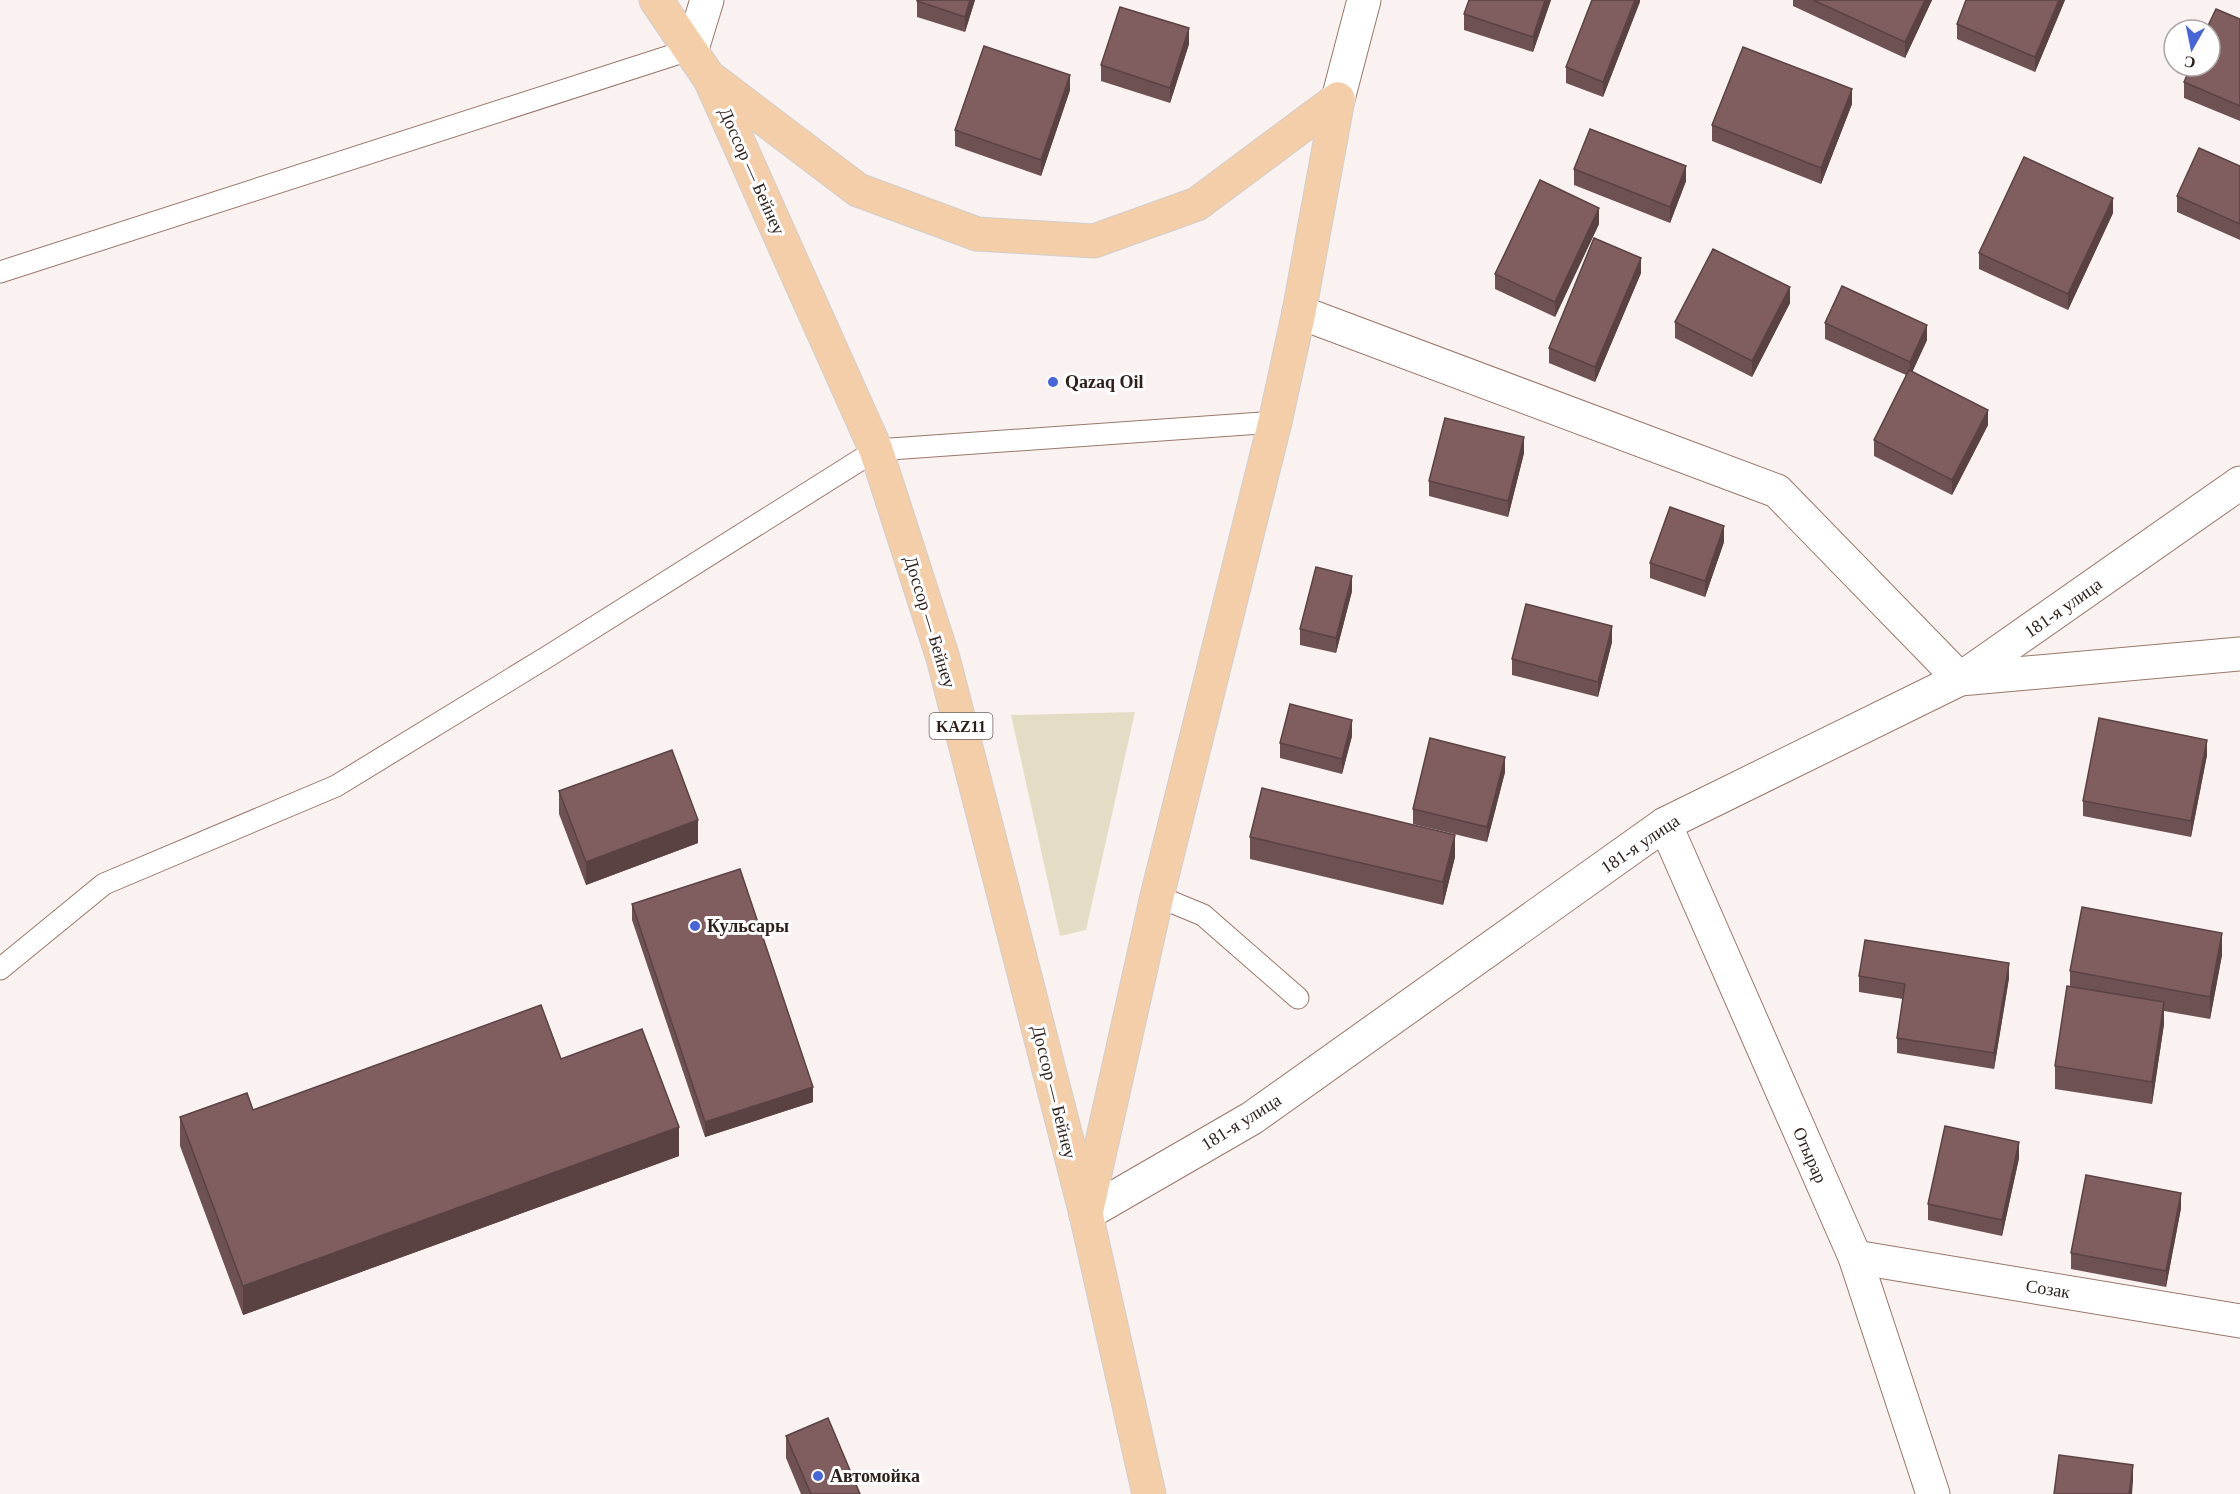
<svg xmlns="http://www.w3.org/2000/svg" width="2240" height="1494" font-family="Georgia,serif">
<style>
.green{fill:#e4ddc6}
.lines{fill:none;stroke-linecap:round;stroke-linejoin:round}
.lane-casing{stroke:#99786c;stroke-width:23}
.street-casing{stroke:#99786c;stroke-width:35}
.secondary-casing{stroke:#99786c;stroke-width:35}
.highway-casing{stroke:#d1cecd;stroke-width:35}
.lane{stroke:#fff;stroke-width:21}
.street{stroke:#fff;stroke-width:33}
.secondary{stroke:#fff;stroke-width:33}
.highway{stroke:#f3cea8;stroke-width:33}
.wall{fill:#6e5153}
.shaded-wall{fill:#5a4243}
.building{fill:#805e60;stroke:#5a4243;stroke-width:1.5}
.poi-dot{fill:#4665d8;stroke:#fff;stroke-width:2}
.labels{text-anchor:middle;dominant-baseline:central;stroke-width:6;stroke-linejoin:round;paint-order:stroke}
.shield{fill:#fff;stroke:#6c625f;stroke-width:1.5}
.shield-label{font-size:16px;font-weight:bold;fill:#2d1f1a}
.street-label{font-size:18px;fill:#2d1f1a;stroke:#fff}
.poi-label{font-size:18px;font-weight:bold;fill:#2d1f1a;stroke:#fff;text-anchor:start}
</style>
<rect width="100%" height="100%" fill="#faf2f0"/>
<polygon class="green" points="1135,712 1086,930 1060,936 1011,715"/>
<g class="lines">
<g class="lane-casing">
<g id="lane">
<polyline points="0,272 692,49"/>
<polyline points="1157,896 1203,915 1298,998"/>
<polyline points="0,969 104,884 336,786 547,657 876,450 1275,422"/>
</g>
</g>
<g class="street-casing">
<g id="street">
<polyline points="692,49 707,0"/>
<polyline points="1299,312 1777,491 1960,679 2240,654"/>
<polyline points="1665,824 1855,1257 1933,1494"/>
<polyline points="1086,1214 1252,1118 1665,824 1960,679 2240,483"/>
<polyline points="1855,1257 2240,1321"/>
</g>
</g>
<g class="secondary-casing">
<polyline id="secondary" points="1338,99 1364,0"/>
</g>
<g class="highway-casing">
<g id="highway">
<polyline points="656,0 710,79 876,450 943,658 1086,1214 1149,1494"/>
<polyline points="713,80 858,190 977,234 1094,241 1197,204 1338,99"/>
<polyline points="1087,1209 1157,896 1275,422 1299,312 1338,99"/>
</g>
</g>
<use href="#lane" class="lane"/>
<use href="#street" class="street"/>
<use href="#secondary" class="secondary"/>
<use href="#highway" class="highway"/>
</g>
<g class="wall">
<polygon points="917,0 975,0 965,32 917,17"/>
<polygon points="1551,0 1533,52 1464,30 1464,14"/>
<polygon points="1640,0 1603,97 1566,83 1566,67"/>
<polygon points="1793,0 1932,0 1905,58 1793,6"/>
<polygon points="2065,0 2035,72 1957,39 1957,24"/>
<polygon points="2240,19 2240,121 2184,98 2184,82"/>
<polygon points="1189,44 1170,103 1101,81 1101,65"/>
<polygon points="1070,90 1041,176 955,146 955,130"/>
<polygon points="1852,104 1821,184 1712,141 1712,125"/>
<polygon points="2240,166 2240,240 2177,212 2177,196"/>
<polygon points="1574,169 1686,181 1670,223 1574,185"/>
<polygon points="2113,213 2068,310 1979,269 1979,253"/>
<polygon points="1599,224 1555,317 1495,289 1495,274"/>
<polygon points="1641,273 1595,382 1549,363 1549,348"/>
<polygon points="1790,303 1752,377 1675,338 1675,322"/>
<polygon points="1825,323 1927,340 1912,372 1988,425 1952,495 1874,456 1874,440 1906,375 1825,339"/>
<polygon points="1524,453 1508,517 1429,496 1429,481"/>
<polygon points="1724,542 1705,597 1650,578 1650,563"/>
<polygon points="1352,591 1336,653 1300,645 1300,629"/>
<polygon points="1612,642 1598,697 1512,675 1512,659"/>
<polygon points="1352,736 1342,774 1280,758 1280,743"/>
<polygon points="2207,755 2191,837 2083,816 2083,801"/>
<polygon points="1505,772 1487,842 1413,824 1413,809"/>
<polygon points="559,791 698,843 586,885 559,814"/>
<polygon points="1250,837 1455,857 1443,905 1250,859"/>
<polygon points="632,904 813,1102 705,1137 632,920"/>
<polygon points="2222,955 2210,1019 2164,1011 2164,1024 2152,1104 2055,1089 2055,1066 2070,987 2070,971"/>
<polygon points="1859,976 2009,978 1994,1069 1897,1053 1897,1038 1903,999 1859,992"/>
<polygon points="561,1059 679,1156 243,1315 180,1146 180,1117 253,1110"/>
<polygon points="2019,1158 2002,1236 1928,1220 1928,1204"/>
<polygon points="2181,1208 2166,1287 2071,1269 2071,1253"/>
<polygon points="786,1436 860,1494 801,1494 786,1458"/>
</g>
<g class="shaded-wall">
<polygon points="970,0 975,0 965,32 965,17"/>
<polygon points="1545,0 1551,0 1533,52 1533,37"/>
<polygon points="1635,0 1640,0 1640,2 1603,97 1603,82"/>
<polygon points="1925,0 1932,0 1905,58 1905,42"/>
<polygon points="2059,0 2065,0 2035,72 2035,57"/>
<polygon points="1189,28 1189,44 1170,103 1170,88"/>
<polygon points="1070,75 1070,90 1041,176 1041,160"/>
<polygon points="1852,89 1852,104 1821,184 1821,168"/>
<polygon points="1686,166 1686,181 1670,223 1670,207"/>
<polygon points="2113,198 2113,213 2068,310 2068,294"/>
<polygon points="1599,208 1599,224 1555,317 1555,302"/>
<polygon points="1641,258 1641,273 1595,382 1595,367"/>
<polygon points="1790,287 1790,303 1752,377 1752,361"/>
<polygon points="1927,325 1927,340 1910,377 1910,362"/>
<polygon points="1988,410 1988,425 1952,495 1952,480"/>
<polygon points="1524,437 1524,453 1508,517 1508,501"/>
<polygon points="1724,526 1724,542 1705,597 1705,581"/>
<polygon points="1352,576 1352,591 1336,653 1336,638"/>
<polygon points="1612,626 1612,642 1598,697 1598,682"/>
<polygon points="1352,720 1352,736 1342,774 1342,759"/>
<polygon points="2207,740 2207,755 2191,837 2191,821"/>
<polygon points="1505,757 1505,772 1487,842 1487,827"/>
<polygon points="698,820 698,843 586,885 586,862"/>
<polygon points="1455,835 1455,857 1443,905 1443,882"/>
<polygon points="2222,933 2222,955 2210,1019 2210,997"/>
<polygon points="2009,963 2009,978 1994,1069 1994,1053"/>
<polygon points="2164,1002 2164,1024 2152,1104 2152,1082"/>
<polygon points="813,1087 813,1102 705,1137 705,1122"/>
<polygon points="679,1127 679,1156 243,1315 243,1286"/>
<polygon points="2019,1142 2019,1158 2002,1236 2002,1220"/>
<polygon points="2181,1193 2181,1208 2166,1287 2166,1271"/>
<polygon points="2133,1465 2133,1481 2132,1494 2129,1494"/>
</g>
<g class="building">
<polygon points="917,0 970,0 965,17 917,1"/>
<polygon points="1469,0 1545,0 1533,37 1464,14"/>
<polygon points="1592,0 1635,0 1603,82 1566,67"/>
<polygon points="1813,0 1925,0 1905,42"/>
<polygon points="1966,0 2059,0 2035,57 1957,24"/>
<polygon points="1120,7 1189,28 1170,88 1101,65"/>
<polygon points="2216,9 2240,19 2240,106 2184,82 2191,66 2210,66 2210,30 2206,30"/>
<polygon points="984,46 1070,75 1041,160 955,130"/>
<polygon points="1743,47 1852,89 1821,168 1712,125"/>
<polygon points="1590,129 1686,166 1670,207 1574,169"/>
<polygon points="2199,148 2240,166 2240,224 2177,196"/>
<polygon points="2024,157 2113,198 2068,294 1979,253"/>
<polygon points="1540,180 1599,208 1555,302 1495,274"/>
<polygon points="1594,238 1641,258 1595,367 1549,348"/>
<polygon points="1713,249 1790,287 1752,361 1675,322"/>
<polygon points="1842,286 1927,325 1910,362 1825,323"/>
<polygon points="1909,370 1988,410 1952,480 1874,440"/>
<polygon points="1445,418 1524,437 1508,501 1429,481"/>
<polygon points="1670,507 1724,526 1705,581 1650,563"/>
<polygon points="1316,567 1352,576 1336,638 1300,629"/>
<polygon points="1526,604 1612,626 1598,682 1512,659"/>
<polygon points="1290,704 1352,720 1342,759 1280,743"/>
<polygon points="2099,718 2207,740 2191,821 2083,801"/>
<polygon points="1430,738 1505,757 1487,827 1413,809"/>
<polygon points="672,750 698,820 586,862 559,791"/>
<polygon points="1262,788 1455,835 1443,882 1250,837"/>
<polygon points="740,869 813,1087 705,1122 632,904"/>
<polygon points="2082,907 2222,933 2210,997 2070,971"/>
<polygon points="1865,940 2009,963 1994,1053 1897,1038 1905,984 1859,976"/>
<polygon points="2067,986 2164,1002 2152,1082 2055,1066"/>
<polygon points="541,1005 561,1059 642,1029 679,1127 243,1286 180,1117 247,1093 253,1110"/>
<polygon points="1945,1126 2019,1142 2002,1220 1928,1204"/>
<polygon points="2086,1175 2181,1193 2166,1271 2071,1253"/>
<polygon points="828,1418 860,1494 811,1494 786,1436"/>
<polygon points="2059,1455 2133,1465 2129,1494 2054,1494"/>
</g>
<g class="poi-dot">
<circle cx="1053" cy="382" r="6"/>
<circle cx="695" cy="926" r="6"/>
<circle cx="818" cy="1476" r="6"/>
</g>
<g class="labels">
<rect class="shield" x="929.5" y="713" width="63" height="26" rx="4.5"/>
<g class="shield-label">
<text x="961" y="726">KAZ11</text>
</g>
<g class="street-label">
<text transform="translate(752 171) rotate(66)">Доссор — Бейнеу</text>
<text transform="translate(2063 608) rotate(-35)">181-я улица</text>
<text transform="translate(930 622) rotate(73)">Доссор — Бейнеу</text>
<text transform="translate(1640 844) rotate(-34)">181-я улица</text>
<text transform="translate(1054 1092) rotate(76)">Доссор — Бейнеу</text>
<text transform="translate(1241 1122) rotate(-32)">181-я улица</text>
<text transform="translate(1810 1155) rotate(66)">Отырар</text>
<text transform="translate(2048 1289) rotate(9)">Созак</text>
</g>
<g class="poi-label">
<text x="1065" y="382">Qazaq Oil</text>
<text x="707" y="926">Кульсары</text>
<text x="830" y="1476">Автомойка</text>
</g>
</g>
<g transform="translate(2192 48) rotate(189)"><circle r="28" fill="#ffffff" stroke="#aba5a3" stroke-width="1.5"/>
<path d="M0-4.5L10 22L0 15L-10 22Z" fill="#4665d8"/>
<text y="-9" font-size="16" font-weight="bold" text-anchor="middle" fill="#2d1f1a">С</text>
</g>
</svg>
